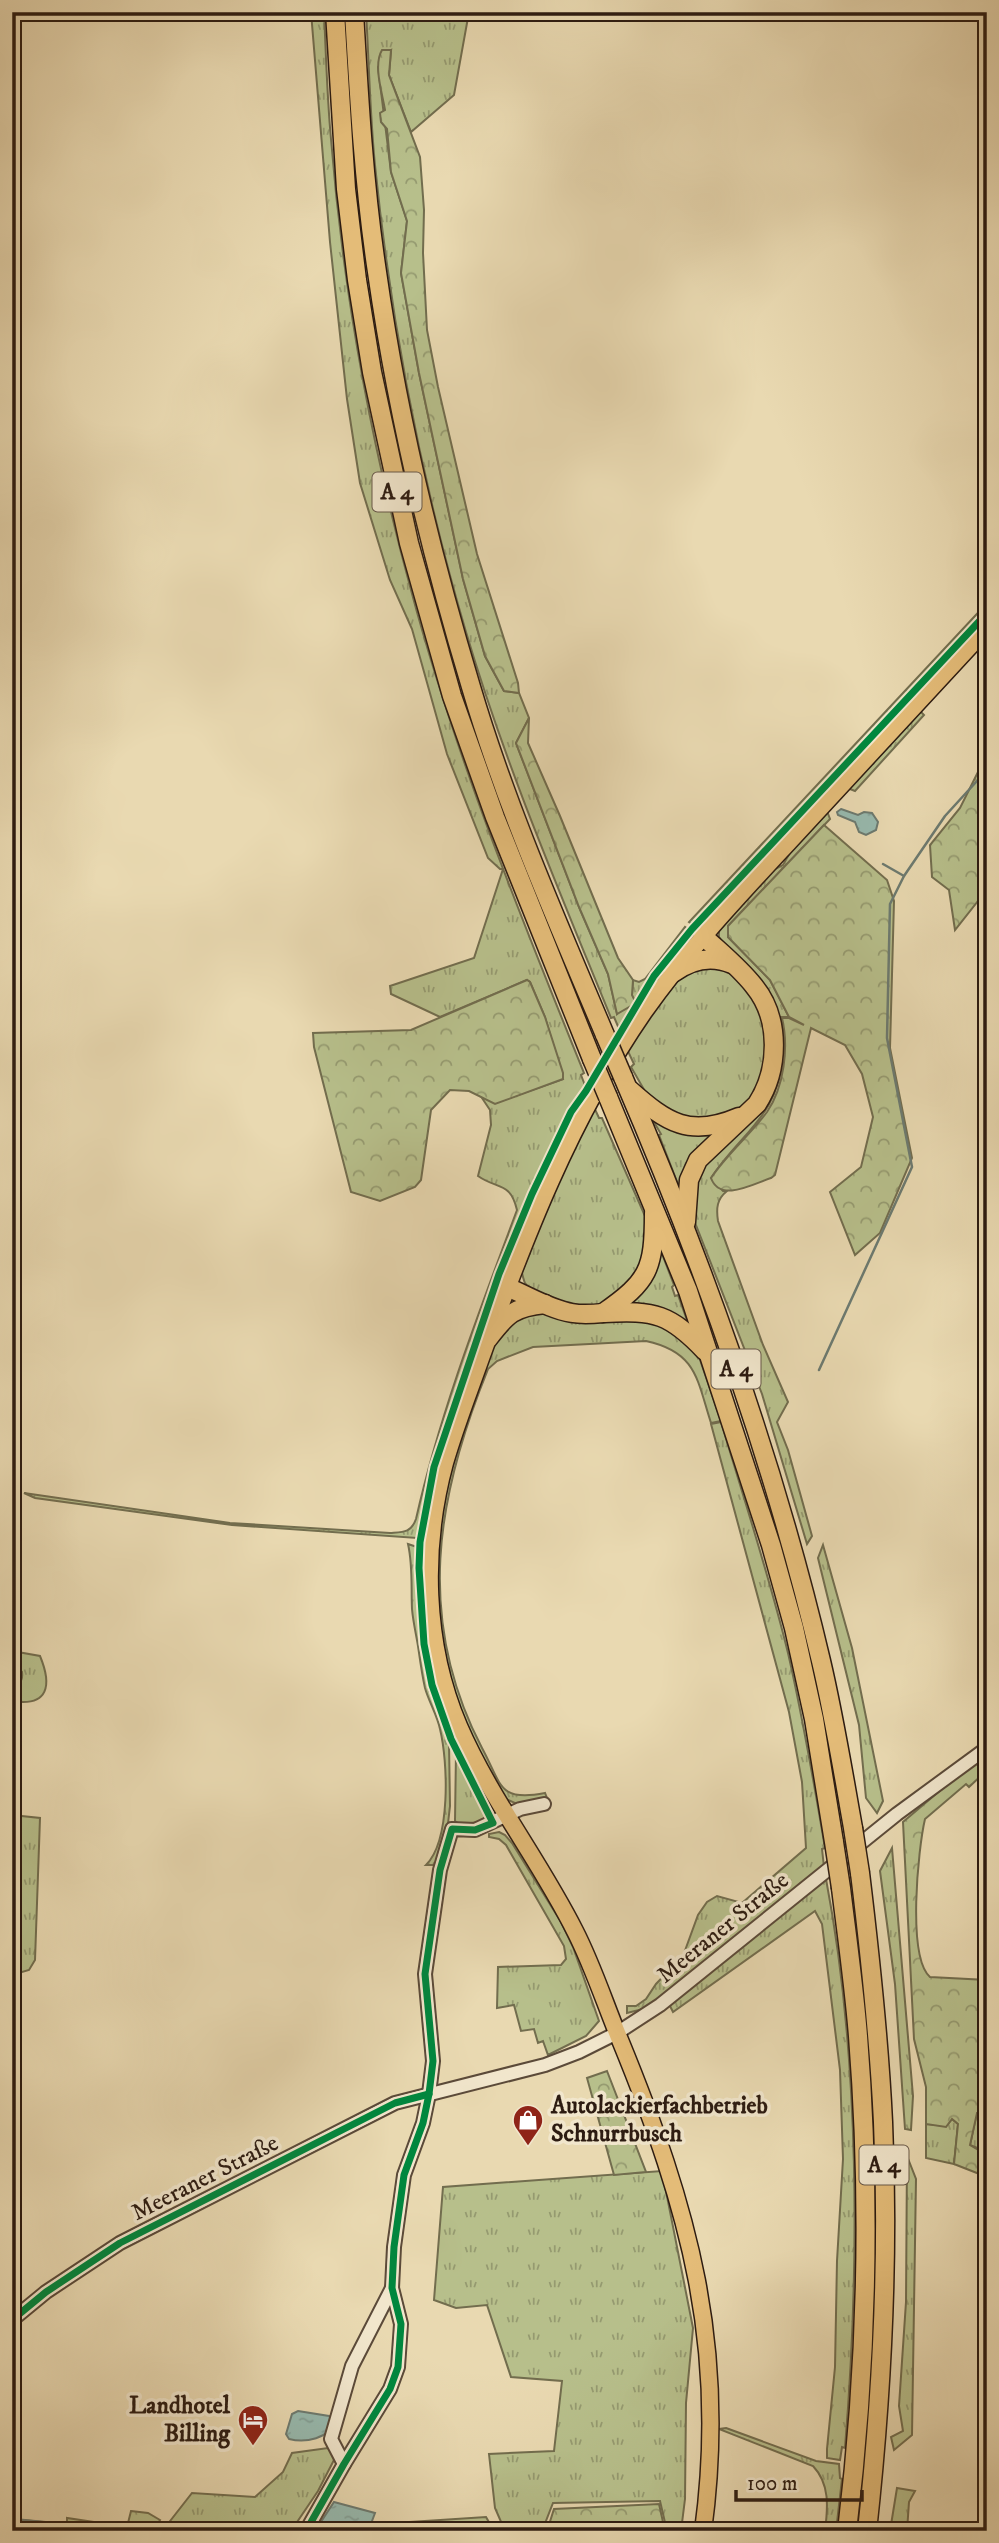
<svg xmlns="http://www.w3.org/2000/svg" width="999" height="2543" font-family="'IM FELL DW Pica',serif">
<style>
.grass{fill:url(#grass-tufts);stroke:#726d4e;stroke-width:2}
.forest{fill:url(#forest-crowns);stroke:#726d4e;stroke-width:2}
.garden{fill:#b7bf8b;stroke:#726d4e;stroke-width:2}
.water{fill:url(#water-ripples);stroke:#6c7a70;stroke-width:2}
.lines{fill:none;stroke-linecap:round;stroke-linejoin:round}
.stream{stroke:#6c7a70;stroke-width:2.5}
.minor-casing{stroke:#5b4a39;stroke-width:16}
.major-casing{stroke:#2c1b11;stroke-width:19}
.highway-casing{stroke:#2c1b11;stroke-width:21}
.minor{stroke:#f1e6cc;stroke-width:12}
.major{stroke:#e4bc78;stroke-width:16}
.highway{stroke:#e4bc78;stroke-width:18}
.highway-bridge-casing{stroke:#2c1b11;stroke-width:21;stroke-linecap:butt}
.highway-bridge{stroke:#e4bc78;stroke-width:18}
.cycleway-casing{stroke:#f1e6cc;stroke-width:11}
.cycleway{stroke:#00873e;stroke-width:7}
.labels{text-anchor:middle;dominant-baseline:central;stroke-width:7;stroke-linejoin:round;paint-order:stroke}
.shield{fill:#f1e6cc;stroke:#675849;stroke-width:2}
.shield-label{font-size:23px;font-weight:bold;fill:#2c1b11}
.street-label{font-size:24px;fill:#2c1b11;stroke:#f1e6cc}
.poi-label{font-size:24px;font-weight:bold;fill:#2c1b11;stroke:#f1e6cc;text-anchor:start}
</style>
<defs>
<pattern id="grass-tufts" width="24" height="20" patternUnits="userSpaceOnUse" patternTransform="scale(1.75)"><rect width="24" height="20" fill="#b7bf8b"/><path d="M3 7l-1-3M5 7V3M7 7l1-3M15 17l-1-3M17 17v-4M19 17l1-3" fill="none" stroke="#959a70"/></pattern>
<pattern id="forest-crowns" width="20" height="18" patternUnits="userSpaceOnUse" patternTransform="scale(1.75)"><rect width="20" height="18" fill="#b7bf8b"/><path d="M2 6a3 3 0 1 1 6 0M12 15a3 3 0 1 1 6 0" fill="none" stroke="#959a70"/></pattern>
<pattern id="water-ripples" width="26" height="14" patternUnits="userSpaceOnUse" patternTransform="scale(1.75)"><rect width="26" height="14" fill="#97baaf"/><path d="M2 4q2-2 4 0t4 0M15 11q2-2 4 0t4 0" fill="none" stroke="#829f96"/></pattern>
</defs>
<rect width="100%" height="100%" fill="#e9d9b1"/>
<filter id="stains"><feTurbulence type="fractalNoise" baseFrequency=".00286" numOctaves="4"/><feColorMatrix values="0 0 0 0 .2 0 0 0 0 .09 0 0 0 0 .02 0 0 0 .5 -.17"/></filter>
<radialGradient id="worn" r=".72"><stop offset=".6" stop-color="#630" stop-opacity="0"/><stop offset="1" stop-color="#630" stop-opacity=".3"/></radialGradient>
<g class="grass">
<path d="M 311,12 L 324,12 C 326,54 327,97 331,139 C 343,291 371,443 411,590 C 455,755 520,915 584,1073 L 581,1075 L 586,1088 L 569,1111 L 532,1187 L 490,1292 L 434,1459 L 417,1538 L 232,1525 L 35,1498 L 24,1493 L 230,1523 L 390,1533 C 403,1532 411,1533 416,1519 C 440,1413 479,1312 517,1210 C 510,1181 498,1190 478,1176 L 491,1125 L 490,1110 L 480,1095 L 495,1103 L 563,1079 L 545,1017 L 530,982 L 527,980 L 440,1017 L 391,994 L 390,986 L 474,958 L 503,869 L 500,869 L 488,858 L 447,754 L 412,629 L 390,580 L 360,483 L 347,399 L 330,242 Z"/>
<path d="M 366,12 L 469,12 L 454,95 L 411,132 L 389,75 L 391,51 L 378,67 L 391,172 L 407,221 L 401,273 L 419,373 L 463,579 L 485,656 L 504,691 L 519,693 L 529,718 L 516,743 L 579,907 L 608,974 L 617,1014 L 632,995 L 633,980 L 639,982 L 645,979 L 685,927 L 689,930 L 650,980 L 620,1031 L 614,1017 L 611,1018 C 559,890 505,764 466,632 C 421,480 391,323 375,165 C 370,115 369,63 366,12 Z"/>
<polygon points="987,603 987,610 693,925 689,922"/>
<polygon points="919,710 924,715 855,791 845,787"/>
<path d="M 827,811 L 830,819 L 728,926 L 728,937 L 770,980 L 789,1017 L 781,1017 C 785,1028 784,1042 783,1054 C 779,1117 742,1131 711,1178 L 723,1191 L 727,1191 C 717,1199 716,1208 718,1221 L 763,1345 L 788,1402 L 777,1422 L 788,1450 L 812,1536 L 807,1544 L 762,1394 L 694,1220 L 696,1172 L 739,1129 L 781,1040 L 719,937 L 719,930 L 769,872 L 783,865 L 796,842 Z"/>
<polygon points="720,964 751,990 767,1026 766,1069 751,1100 737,1113 682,1122 650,1100 631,1067 634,1064 626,1047 669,989 685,973"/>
<path d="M 593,1105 L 599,1118 L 602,1118 L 645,1216 L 648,1230 L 643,1272 C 630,1282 617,1296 603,1304 C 588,1311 534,1298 525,1283 C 524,1281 522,1274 522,1272 L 566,1158 Z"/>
<polygon points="651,1117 727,1126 681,1192 659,1135 661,1134"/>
<polygon points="659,1246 674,1285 672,1287 675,1296 678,1295 689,1326 620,1311"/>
<path d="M 523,1311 L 657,1318 L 698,1354 L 721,1421 L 711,1423 C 697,1380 697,1352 646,1341 L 533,1347 L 497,1361 L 488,1369 C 436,1497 415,1619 482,1748 C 502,1785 498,1802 545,1793 L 547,1798 L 517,1804 L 506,1799 L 472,1743 L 444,1664 L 435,1571 L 447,1475 L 488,1357 L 504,1328 Z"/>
<path d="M 721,1422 C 744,1499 769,1575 788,1653 C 803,1718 814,1783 825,1848 L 822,1849 L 824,1867 L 663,1996 L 643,2009 L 627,2013 L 627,2006 L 636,2006 L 646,1999 L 656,1984 L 683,1956 L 698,1915 L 707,1902 L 717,1896 L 742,1903 L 806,1848 L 802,1782 L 789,1712 L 711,1424 Z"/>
<path d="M 408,1544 L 417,1547 L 417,1599 L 424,1661 L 449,1743 L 450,1806 L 447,1832 L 438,1862 L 433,1865 L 426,1865 C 451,1840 448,1762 440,1729 C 437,1715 429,1702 425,1688 C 422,1675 420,1660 418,1646 C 416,1634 413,1621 412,1609 C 411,1587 413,1566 408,1544 Z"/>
<polygon points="823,1545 852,1648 883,1801 877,1813 866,1798 859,1725 818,1558"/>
<path d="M 12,1651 L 40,1656 C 52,1685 49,1707 12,1701 L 12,1687 C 20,1685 23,1680 22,1672 L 12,1661 Z"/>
<polygon points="456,1752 485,1810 486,1818 483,1822 459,1824 455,1821"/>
<polygon points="12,1815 40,1818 35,1960 29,1970 12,1975 12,1954 16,1953 12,1935"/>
<polygon points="499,1832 505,1835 512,1843 561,1922 573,1947 599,2021 586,2036 548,2055 543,2041 538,2043 534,2029 521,2031 514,2005 497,2008 498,1967 561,1965 566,1959 564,1946 506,1845 499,1839 489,1837 489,1834"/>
<polygon points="892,1848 913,2096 911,2130 905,2129 895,1984 880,1871"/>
<path d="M 826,1879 C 860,2057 860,2264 845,2448 L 842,2447 L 840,2460 L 827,2458 L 827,2449 L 835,2367 L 837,2261 L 843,2159 L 840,2070 L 822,1924 L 815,1911 L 673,2012 L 669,2004 Z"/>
<polygon points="977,2112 987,2114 987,2152 970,2145"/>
<polygon points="952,2119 958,2124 954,2164 926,2158 926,2124 946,2126"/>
<polygon points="907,2156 916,2179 912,2435 894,2450 891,2437 903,2431 899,2406 906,2302"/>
<polygon points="662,2171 693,2328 686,2403 685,2499 681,2531 667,2531 660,2501 553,2503 542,2531 505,2531 495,2508 489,2454 554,2451 562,2381 511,2377 487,2305 456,2308 434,2300 443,2187"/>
<path d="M 726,2428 L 816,2461 L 839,2464 L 840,2478 L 842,2479 L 836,2531 L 825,2531 C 828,2507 830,2484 813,2466 L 719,2429 Z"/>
<polygon points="328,2448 335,2458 318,2491 291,2531 171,2531 167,2525 192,2493 255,2497 283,2472 292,2453"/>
<polygon points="897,2488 915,2491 909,2502 907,2531 890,2531"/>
</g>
<g class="forest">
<path d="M 382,50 L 391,50 L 389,75 L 420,157 L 424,210 L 423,253 L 427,330 L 438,387 L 477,554 L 518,683 L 519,693 L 504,691 L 485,656 L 463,579 L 419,373 L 401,273 L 407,221 L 391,172 L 387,129 L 381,122 L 380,113 L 385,110 C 382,92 373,65 382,50 Z"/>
<polygon points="987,699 987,885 985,892 955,930 949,890 932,877 930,845 960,808 981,766"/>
<polygon points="529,718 528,743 560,816 618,958 633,980 632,995 636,1003 617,1014 608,974 579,907 516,743"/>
<path d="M 824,825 L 887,880 L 894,901 L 890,1048 L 912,1158 L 880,1233 L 855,1255 L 830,1192 L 861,1167 L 873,1117 L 862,1074 L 845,1045 L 811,1028 L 775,1175 L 771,1178 C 753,1184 720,1203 711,1178 C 727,1154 750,1135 767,1112 C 784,1087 789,1047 782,1018 L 789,1018 L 804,1025 L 789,1017 L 770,980 L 728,937 L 728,926 Z"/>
<polygon points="527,980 530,982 545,1017 563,1073 563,1079 495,1104 469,1091 450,1090 431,1110 421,1180 415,1187 380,1201 351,1192 314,1047 313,1033 411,1030"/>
<path d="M 976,1760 L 985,1772 L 969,1787 L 966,1784 L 925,1819 C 918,1849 907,1957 930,1977 L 987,1980 L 987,2017 L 983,2028 L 987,2064 L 987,2114 L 977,2113 L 970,2145 L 982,2152 L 987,2152 L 987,2177 L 954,2164 L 958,2124 L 952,2119 L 946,2127 L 926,2124 L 926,2087 L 914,2039 L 903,1822 Z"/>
<polygon points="607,2071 646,2172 614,2175 587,2078"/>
<polygon points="659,2504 665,2531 547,2531 554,2509"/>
<polygon points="131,2511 148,2513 160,2520 156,2527 161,2531 67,2531 67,2518 127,2527"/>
<polygon points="486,2517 494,2531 376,2531 379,2524"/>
</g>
<polygon class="garden" points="12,2519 64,2524 67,2525 67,2531 12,2531"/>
<g class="water">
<polygon points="841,809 858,815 864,812 872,813 878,822 876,830 866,835 859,832 855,822 838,815 837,812"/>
<path d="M 298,2411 L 329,2416 L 334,2421 C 330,2439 305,2443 289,2439 L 286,2434 L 292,2414 Z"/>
<polygon points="334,2502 375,2513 369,2529 315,2531"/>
</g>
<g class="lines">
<g class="stream">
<polyline points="883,864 904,876"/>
<polyline points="819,1370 912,1167 887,1038 890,904 904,876 945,816 987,770"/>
<polyline points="12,2519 64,2524 83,2531"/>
<polyline points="370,2526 383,2526 385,2531"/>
</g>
<g class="minor-casing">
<g id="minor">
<polyline points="12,2320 46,2292 120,2243 395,2103 545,2065 579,2052 617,2033 660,2005 897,1814 987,1748"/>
<polyline points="344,2464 331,2439 352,2366 392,2288"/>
<polyline points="306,2531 344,2464 390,2389 398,2367 401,2324 392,2288 394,2247 404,2175 423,2123 429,2094 433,2061 425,1974 440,1870 452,1829 475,1830 520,1809 544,1804"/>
</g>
</g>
<g class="major-casing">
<path id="major" d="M 703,2531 C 728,2348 689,2208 620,2040 C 605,2004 593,1966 575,1931 C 540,1861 490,1798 459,1726 C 424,1644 422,1548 445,1463 C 455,1428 468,1395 480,1361 C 524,1240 570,1119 644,1012 C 687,951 739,896 790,841 C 855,770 921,699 987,628"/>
</g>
<g class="highway-casing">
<g id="highway">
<polyline points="335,12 346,189 357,280 372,372 409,543 452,696 495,817 592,1059"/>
<path d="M 354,12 C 359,99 364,186 377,272 C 397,413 430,551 471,687 C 506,806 557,921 605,1035"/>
<path d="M 673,973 C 692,959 711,955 732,964"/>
<path d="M 623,1077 C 704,1265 774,1461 821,1661 C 834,1716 843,1772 853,1828"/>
<path d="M 630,1090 C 667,1123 690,1138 739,1117"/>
<polyline points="608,1097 688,1291 771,1545 794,1628 814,1719 834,1842"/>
<path d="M 686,1222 L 689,1180 L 698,1160 L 757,1104 C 779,1070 781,1019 754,986 C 739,967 720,952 703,936"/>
<path d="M 507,1287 C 529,1296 549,1309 572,1313 C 583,1315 593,1314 604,1313 C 655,1310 670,1314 705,1351"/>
<path d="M 603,1313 C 649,1281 654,1269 654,1213"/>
<path d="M 488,1339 C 507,1314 514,1307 545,1304"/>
<path d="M 860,1873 C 870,1955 879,2038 883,2122 C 889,2258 882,2395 867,2531"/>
<path d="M 841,1888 C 847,1937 854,1986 858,2036 C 871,2200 867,2367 847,2531"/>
</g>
</g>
<use href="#minor" class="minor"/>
<use href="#major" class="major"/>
<use href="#highway" class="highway"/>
<g class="highway-bridge-casing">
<g id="highway-bridge">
<polyline points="605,1035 623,1077"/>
<polyline points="592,1059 608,1097"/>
<polyline points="853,1828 860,1873"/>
<polyline points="834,1842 841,1888"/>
</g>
</g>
<use href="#highway-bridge" class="highway-bridge"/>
<g class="cycleway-casing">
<g id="cycleway">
<polyline points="12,2320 46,2292 120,2243 395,2103 429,2094"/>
<polyline points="306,2531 344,2464 390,2389 398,2367 401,2324 392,2288 394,2247 404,2175 423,2123 429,2094 433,2061 425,1974 440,1870 452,1829 475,1830 493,1823 451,1739 432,1685 424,1644 419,1568 420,1542 434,1467 499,1274 532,1194 571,1112 586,1091 654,976 692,929 987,613"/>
</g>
</g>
<use href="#cycleway" class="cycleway"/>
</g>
<defs>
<g id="shop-pin" transform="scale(1.575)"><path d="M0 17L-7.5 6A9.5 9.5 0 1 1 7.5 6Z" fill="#8f2418" stroke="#f1e6cc"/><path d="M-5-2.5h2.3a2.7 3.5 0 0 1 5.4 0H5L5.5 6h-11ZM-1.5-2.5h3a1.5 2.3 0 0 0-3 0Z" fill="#fff"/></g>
<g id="hotel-pin" transform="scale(1.575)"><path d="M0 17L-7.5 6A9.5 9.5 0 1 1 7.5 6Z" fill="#8f2418" stroke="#f1e6cc"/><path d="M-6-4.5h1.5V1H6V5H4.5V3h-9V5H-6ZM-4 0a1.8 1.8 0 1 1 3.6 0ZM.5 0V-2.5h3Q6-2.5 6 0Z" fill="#fff"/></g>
</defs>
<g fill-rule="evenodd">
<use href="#shop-pin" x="528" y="2120"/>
<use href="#hotel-pin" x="253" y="2420"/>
</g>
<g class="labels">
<g class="shield">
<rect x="372.5" y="472.5" width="49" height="39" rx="5"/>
<rect x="711.5" y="1349.5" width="49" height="39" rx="5"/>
<rect x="859.5" y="2145.5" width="49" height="39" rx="5"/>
</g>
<g class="shield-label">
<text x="397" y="492">A 4</text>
<text x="736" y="1369">A 4</text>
<text x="884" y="2165">A 4</text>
</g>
<g class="street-label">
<text transform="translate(723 1928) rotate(-39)">Meeraner Straße</text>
<text transform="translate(205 2178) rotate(-27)">Meeraner Straße</text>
</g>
<g class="poi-label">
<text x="551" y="2106">Autolackierfachbetrieb<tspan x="551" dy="28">Schnurrbusch</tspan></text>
<text x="230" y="2406" text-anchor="end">Landhotel<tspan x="230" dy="28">Billing</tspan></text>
</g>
</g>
<rect width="999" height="2543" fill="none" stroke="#e9d9b1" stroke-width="42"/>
<rect x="14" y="14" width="971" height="2515" fill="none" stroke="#2c1b11" stroke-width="3.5"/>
<rect x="21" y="21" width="957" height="2501" fill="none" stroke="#2c1b11" stroke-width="2"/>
<path d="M736 2490v10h126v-10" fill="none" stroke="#2c1b11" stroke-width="3.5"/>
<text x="747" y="2490" font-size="21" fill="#2c1b11" stroke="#f1e6cc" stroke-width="5" paint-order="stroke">100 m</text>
<rect width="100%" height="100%" filter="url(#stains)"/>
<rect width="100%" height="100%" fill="url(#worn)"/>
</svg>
